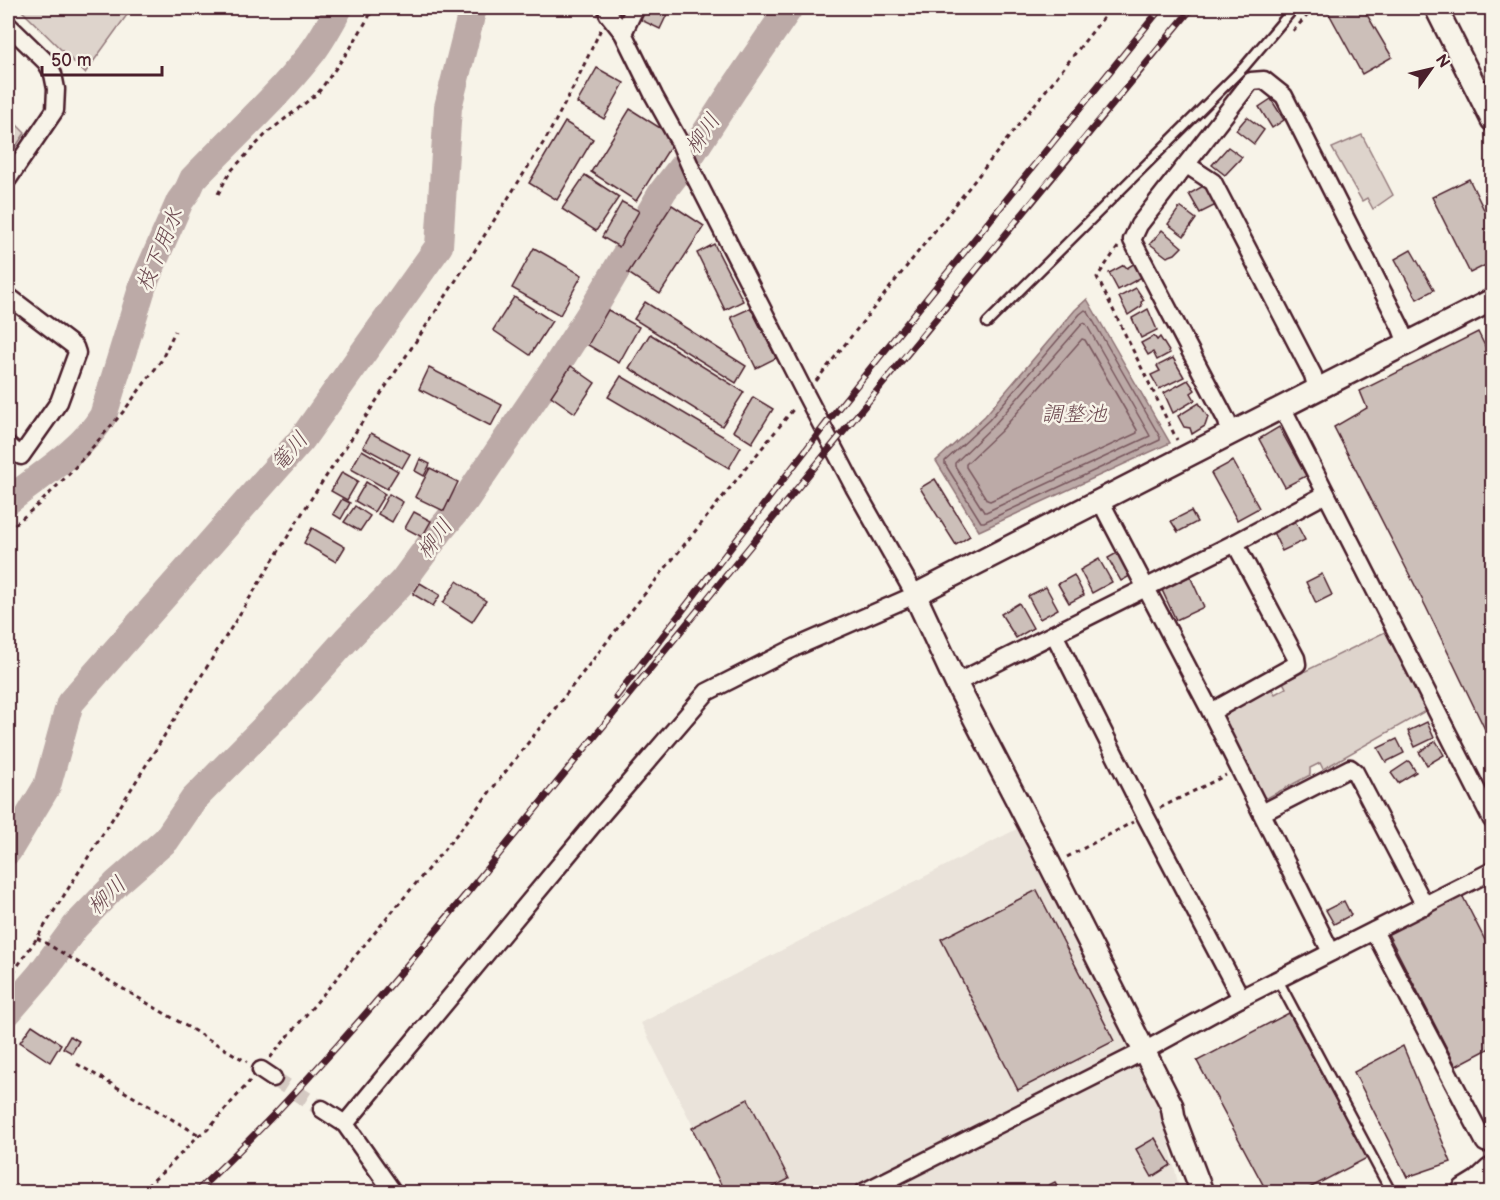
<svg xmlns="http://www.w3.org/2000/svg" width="1500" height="1200" font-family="'Balsamiq Sans','Klee One',sans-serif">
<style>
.built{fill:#eae3da}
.green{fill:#ded4cc;stroke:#947a7c;stroke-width:1.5}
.water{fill:#bcaaa7;stroke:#8e7275;stroke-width:1.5}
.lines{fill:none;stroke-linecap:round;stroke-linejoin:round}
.shore{stroke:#78575d;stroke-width:1.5}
.river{stroke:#bcaaa7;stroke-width:28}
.building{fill:#ccbfb9;stroke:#4a1f2b;stroke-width:1.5}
.minor-tunnel{stroke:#d4c9c2;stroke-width:16;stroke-dasharray:16 8;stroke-linecap:butt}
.service-casing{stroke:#4a1f2b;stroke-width:13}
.minor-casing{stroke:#4a1f2b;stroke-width:21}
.tertiary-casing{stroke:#4a1f2b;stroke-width:26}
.trunk-casing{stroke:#4a1f2b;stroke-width:32}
.path{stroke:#4a1f2b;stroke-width:3;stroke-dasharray:4.5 4.5;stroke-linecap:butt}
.service{stroke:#f7f3e8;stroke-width:8}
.minor{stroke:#f7f3e8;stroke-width:16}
.tertiary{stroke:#f7f3e8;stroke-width:21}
.trunk{stroke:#f7f3e8;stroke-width:27}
.rail-casing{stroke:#4a1f2b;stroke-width:7}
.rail{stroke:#f7f3e8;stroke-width:4.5;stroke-dasharray:14;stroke-linecap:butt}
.labels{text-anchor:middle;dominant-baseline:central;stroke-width:5;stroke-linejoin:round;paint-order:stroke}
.water-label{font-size:22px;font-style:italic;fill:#6c4950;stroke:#f7f3e8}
</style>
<rect width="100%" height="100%" fill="#f7f3e8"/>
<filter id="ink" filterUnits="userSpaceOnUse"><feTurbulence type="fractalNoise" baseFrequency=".0167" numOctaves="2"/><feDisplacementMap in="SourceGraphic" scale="12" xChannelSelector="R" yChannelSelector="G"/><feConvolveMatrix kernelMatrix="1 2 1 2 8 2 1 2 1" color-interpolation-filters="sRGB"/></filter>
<g filter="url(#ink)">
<polygon class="built" points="1034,820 1160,1104 1180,1192 726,1192 641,1023"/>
<g class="green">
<polygon points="19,8 132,8 85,73"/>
<polygon points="8,116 25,133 8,158"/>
<polygon points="1362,135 1393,195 1373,209 1367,198 1362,201 1332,148"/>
<polygon points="1391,629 1429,709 1323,769 1320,763 1310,768 1310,775 1267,798 1263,797 1221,720 1224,711 1271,688 1275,694 1286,688 1283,682"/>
</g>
<polygon class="water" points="1087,299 1170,443 979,531 936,461 985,416 1075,310"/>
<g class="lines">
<g class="shore">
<polygon points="1085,310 1088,312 1160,437 1160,440 984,522 981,522 945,464 945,461 989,420 1080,314"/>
<polygon points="1083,323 1086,324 1149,434 1150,436 986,512 984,512 955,466 955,463 995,424"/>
<polygon points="1082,339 1085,340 1137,430 1137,433 990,501 987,500 966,467 966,464 1001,431"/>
</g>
<g class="river">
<path d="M 8,501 C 39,476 82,451 103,416 L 143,285 L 180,201 L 188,190 L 193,179 C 232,138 275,100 310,55 C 322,40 330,24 339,8"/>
<polyline points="8,851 47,786 70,703 302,439 439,246 448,107 473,8"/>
<polyline points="8,1012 40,975 75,927 117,883 166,840 194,799 295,697 346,640 403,581 442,528 466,499 557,365 595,306 663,191 691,155 735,87 789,8"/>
</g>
</g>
<g class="building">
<polygon points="647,8 670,8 660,29 641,20"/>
<polygon points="1326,8 1363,8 1392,57 1362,74"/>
<polygon points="597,68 624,83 604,119 577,103"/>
<polygon points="1271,99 1284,120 1272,128 1259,107"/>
<polygon points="630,109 676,138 636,201 591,172"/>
<polygon points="1247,117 1264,130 1254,144 1236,130"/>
<polygon points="565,122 593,139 557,200 529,183"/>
<polygon points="1228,147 1242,157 1225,175 1212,165"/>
<polygon points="585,175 619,197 596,231 562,209"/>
<polygon points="1469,179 1492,226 1492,262 1470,273 1432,197"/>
<polygon points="1205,185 1216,205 1200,213 1189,194"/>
<polygon points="622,202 639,211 619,247 602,237"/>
<polygon points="672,205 704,226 660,294 628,273"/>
<polygon points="1180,207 1196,219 1184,236 1168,224"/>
<polygon points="1162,230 1182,247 1175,254 1167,257 1150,244"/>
<polygon points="714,244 743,301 725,310 697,253"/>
<polygon points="534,248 582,275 560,315 512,288"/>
<polygon points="1411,250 1434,290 1417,299 1395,259"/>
<polygon points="1135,263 1142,277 1118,290 1109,273 1124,265 1127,268"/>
<polygon points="1136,288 1144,300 1141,302 1142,306 1128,315 1119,297"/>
<polygon points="514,297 552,321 530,355 493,330"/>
<polygon points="645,302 746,366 736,383 634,319"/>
<polygon points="751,308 776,358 756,368 731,317"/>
<polygon points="1148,309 1157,330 1141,338 1132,318"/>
<polygon points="608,310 639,327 619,363 588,345"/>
<polygon points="1478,332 1492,360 1492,744 1426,607 1334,427 1367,408 1360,391"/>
<polygon points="650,334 744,392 722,426 629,368"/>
<polygon points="1154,336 1157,340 1160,337 1170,353 1157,360 1153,352 1148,355 1141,343"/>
<polygon points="1173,358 1184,377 1159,389 1151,375 1160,371 1157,366"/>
<polygon points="571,366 595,383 575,413 551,396"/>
<polygon points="429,368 502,405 491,426 419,389"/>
<polygon points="621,376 741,447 729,468 608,397"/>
<polygon points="1188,380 1195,390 1191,393 1195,400 1173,413 1164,393"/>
<polygon points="753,397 773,409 752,443 733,431"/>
<polygon points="1199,403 1208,417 1205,426 1192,434 1190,428 1184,427 1178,416"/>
<polygon points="1279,427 1306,476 1285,487 1259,439"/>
<polygon points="371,433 410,454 402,468 363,447"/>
<polygon points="362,450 398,471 387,489 351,469"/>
<polygon points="420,459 430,464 424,476 415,471"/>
<polygon points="1233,461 1259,508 1237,520 1211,473"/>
<polygon points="430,468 458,482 444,511 415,497"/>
<polygon points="342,472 358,481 347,500 331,491"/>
<polygon points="935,479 970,536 956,545 920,488"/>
<polygon points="366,482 385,494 374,512 355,501"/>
<polygon points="389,494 403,502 392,522 378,514"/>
<polygon points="342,499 350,503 341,519 333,514"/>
<polygon points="355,506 370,516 360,531 344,522"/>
<polygon points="1191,511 1197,522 1178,532 1171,521"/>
<polygon points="414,512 431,521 422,537 405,528"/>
<polygon points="1295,521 1305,540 1282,551 1273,532"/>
<polygon points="312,528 345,547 336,562 304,543"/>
<polygon points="1124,549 1137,572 1121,581 1108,558"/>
<polygon points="1099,559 1112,582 1092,593 1080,570"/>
<polygon points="1322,574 1332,595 1316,603 1306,582"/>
<polygon points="1074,575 1084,595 1069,603 1058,584"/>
<polygon points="1190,576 1204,607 1176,620 1162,590"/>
<polygon points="457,581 486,601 472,622 443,603"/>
<polygon points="420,583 440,595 433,606 413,594"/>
<polygon points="1046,587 1058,609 1040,619 1028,596"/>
<polygon points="1019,603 1033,628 1016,638 1001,614"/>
<polygon points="1427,722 1434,738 1415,747 1408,731"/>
<polygon points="1397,739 1404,753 1386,762 1378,748"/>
<polygon points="1436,741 1444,755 1427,765 1419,752"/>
<polygon points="1409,761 1416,772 1398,783 1391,773"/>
<polygon points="1037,890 1114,1041 1018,1090 941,939"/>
<polygon points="1461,893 1492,954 1492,1047 1456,1066 1387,932"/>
<polygon points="1344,901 1351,915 1334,924 1326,910"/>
<polygon points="1289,1013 1367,1158 1302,1192 1267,1192 1197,1061"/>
<polygon points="32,1025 61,1044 50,1062 20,1042"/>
<polygon points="70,1036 79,1041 72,1053 63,1048"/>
<polygon points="1403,1046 1451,1162 1407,1177 1354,1072"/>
<polygon points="748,1099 789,1179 764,1192 725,1192 692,1128"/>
<polygon points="1155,1138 1171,1165 1152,1177 1136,1149"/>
<polygon points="1055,1182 1061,1192 1035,1192"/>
</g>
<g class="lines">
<polyline class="minor-tunnel" points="273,1078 322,1109"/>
<g class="service-casing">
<g id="service">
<polyline points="987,323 1244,67 1294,8"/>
<polyline points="1278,980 1391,1192"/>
</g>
</g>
<g class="minor-casing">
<g id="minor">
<polyline points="8,25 46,62 53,74 56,89 55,110 8,179"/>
<polyline points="623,33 635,8"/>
<polyline points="1187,165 1213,182 1313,375 1317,390"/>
<polyline points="8,296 75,347 77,353 59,402 21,456 8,445"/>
<polyline points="1282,407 1492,820"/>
<polyline points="1230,434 1227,421 1132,240 1139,225 1251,81 1264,80 1284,96 1401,328 1407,344"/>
<polyline points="1101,500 1106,512 1211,712 1331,952"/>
<polyline points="1054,634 1145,815 1241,998"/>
<polyline points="956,683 1235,543 1326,494"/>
<polyline points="1211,712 1297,664 1296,658 1235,543"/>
<polyline points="1262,813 1350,768 1355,772 1425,906"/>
<polyline points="1374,931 1485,1143"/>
<polyline points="261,1070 273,1078"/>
<polyline points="322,1109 345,1124 393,1192"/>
<polyline points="345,1124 591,827 707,692 796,647 915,595 854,487 806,395 694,175 680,143 654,96 623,33 608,14 611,8"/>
<polyline points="864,1192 1144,1051 1241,998 1492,871"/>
</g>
</g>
<g class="tertiary-casing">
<g id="tertiary">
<polyline points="1436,8 1492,120"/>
<polyline points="1202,1192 1174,1118 1172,1106 1038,841 956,683 915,595 1492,300"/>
</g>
</g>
<g class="trunk-casing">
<polyline id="trunk" points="1466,1192 1479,1184 1492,1172"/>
</g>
<g class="path">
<polyline points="1293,31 1314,8"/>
<polyline points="218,194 230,172 267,133 318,93 351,47 374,8"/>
<polyline points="1118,247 1097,277 1177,440"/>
<polyline points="816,381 1111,8"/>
<polyline points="8,530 39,504 71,472 123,412 161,361 175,331"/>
<polyline points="1160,808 1226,775"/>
<polyline points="1067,857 1133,822"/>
<polyline points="37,938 247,1062"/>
<polyline points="8,980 37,938 135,783 311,499 444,299 547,137 574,86 601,29"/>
<polyline points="270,1058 453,839 631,611 795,407"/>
<polyline points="77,1064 199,1135"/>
<polyline points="140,1192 164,1171 199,1135 207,1130 250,1081"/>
</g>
<use href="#service" class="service"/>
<use href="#minor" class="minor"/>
<use href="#tertiary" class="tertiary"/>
<use href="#trunk" class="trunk"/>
<g class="rail-casing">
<g id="rail">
<polyline points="616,697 832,416 1161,8"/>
<path d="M 196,1192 C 347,1050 473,884 605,724 C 800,485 995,245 1192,8"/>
</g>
</g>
<use href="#rail" class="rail"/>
</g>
</g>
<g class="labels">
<g class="water-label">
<text transform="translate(703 134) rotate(-56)">柳川</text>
<text transform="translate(160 250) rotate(-67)">枝下用水</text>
<text x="1074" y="414">調整池</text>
<text transform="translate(290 452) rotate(-50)">篭川</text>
<text transform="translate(435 539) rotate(-53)">柳川</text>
<text transform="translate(107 896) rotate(-44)">柳川</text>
</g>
</g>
<rect width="1500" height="1200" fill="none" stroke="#f7f3e8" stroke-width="30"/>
<rect x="15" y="15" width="1470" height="1170" fill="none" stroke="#4a1f2b" stroke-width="2" filter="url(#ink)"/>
<g transform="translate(1431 69) rotate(56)" stroke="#f7f3e8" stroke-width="4.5" paint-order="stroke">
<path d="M0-4.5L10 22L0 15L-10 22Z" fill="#4a1f2b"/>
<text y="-9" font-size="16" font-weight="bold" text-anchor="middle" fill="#4a1f2b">N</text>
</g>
<path d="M42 66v9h120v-9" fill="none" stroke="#4a1f2b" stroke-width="3"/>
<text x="51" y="66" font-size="18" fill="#4a1f2b" stroke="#f7f3e8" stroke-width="4.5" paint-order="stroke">50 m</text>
</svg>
